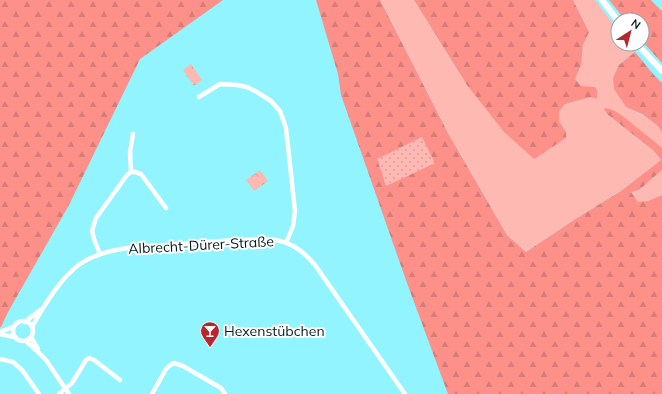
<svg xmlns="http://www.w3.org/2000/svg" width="662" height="394" font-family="Mulish,sans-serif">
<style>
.grass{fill:#feb9b3}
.forest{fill:url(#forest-firs)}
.park{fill:url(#park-crowns)}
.garden{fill:url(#garden-dots)}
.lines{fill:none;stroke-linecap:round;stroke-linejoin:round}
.street{stroke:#fff;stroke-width:4.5}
.secondary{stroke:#fff;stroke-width:6}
.labels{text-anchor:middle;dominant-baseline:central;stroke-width:4;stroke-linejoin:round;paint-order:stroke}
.street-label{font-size:14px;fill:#001b1e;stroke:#fff}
.poi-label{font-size:14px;fill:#001b1e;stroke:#fff;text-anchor:start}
</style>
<defs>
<pattern id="forest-firs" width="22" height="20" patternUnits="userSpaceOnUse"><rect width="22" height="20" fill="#fd918a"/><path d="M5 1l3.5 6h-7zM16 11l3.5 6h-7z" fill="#d77c77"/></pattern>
<pattern id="park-crowns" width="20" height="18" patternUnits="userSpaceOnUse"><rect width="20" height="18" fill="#feb9b3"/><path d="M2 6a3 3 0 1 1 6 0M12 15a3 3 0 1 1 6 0" fill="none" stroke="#d89e9a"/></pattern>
<pattern id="garden-dots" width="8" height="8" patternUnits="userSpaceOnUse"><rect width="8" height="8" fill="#feb9b3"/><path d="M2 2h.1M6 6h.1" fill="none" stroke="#d89e9a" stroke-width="1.8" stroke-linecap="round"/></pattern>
</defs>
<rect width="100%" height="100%" fill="#91f4ff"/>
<g class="grass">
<path d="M 380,0 L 414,0 L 467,85 L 566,132 L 559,121 L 559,112 L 565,104 L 591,97 L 597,99 L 581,86 L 575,79 L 581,65 L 583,45 L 589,32 L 573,0 L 595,0 L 618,30 L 618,44 L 629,44 L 635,52 L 619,65 L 626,107 C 635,111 659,122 662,132 C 662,136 662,143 662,148 C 645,132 624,121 604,109 L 607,114 L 654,151 L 661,160 L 621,191 L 577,218 L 526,252 L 507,235 L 449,135 Z"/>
<polygon points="662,170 662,195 648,201 638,202 631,192 639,190"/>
</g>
<g class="forest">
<polygon points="0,0 223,0 140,59 69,205 8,312 1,327 0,327"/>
<path d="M 316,0 L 380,0 L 449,135 L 507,235 L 526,252 L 577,218 L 621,191 L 661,160 L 654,151 L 607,114 L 604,109 L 606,108 C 620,111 629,122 640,130 C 647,136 655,141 662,148 L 662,170 L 639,190 L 631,192 L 638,202 L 648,201 L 662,195 L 662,394 L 448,394 L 407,283 L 341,95 L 338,74 Z"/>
<polygon points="414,0 573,0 589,32 583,45 581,65 575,79 581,86 595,87 597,90 597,99 591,97 565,104 559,112 559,121 566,132 566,138 534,159 504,132 467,85"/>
<polygon points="609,0 651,0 662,11 662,63 642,41 642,20 625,20"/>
<polygon points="635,52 654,75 662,83 662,132 658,126 642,114 626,107 614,89 613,78 619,65"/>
</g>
<g class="park">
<polygon points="191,64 202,80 194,86 183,70"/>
<polygon points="260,170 268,181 254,191 246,180"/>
</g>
<polygon class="garden" points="422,137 435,163 386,186 377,159"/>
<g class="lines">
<g class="street">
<polyline points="199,97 220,84 237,85 247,87 257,92 271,101 280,111 286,128 295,211 293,226 286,243"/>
<polyline points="131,172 130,152 133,134"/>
<polyline points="100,254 94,239 92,231 94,224 96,218 127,175 131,172 135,172 141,174 166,208"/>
<circle cx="23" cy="331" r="10"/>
<polyline points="25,322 40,310"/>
<path d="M 32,327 C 42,308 62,276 80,264 C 96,253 116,249 135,247 C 169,245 203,242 237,240 C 251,240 266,237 280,241 C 294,244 306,254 315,265 L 405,394"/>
<polyline points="0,332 13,327"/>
<polyline points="0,334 14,337"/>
<polyline points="31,337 38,349"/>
<polyline points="26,341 39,353 46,360 69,394"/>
<polyline points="0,359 13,362 22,370 39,394"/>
<polyline points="59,394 72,383 86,360 89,358 94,360 120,380"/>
<polyline points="152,394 166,369 169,366 174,363 183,366 221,388 225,394"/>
</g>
<g class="secondary">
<polyline points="602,0 618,21"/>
<polyline points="637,44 662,71"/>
</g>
</g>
<defs>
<g id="bar-pin" transform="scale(1)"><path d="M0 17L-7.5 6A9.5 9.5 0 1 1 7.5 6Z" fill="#b7262d" stroke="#fff"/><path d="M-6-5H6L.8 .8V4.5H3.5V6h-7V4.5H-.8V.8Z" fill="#fff"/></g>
</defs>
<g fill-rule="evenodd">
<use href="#bar-pin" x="210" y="331"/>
</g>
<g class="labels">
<g class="street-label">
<text transform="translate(201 245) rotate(-3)">Albrecht-Dürer-Straße</text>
</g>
<g class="poi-label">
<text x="224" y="331">Hexenstübchen</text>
</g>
</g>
<g transform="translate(630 32) rotate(36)"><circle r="19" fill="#ffffff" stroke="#99a4a5"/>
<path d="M0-3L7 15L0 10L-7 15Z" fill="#b7262d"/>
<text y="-6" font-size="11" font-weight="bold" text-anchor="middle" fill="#001b1e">N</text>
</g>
</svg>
